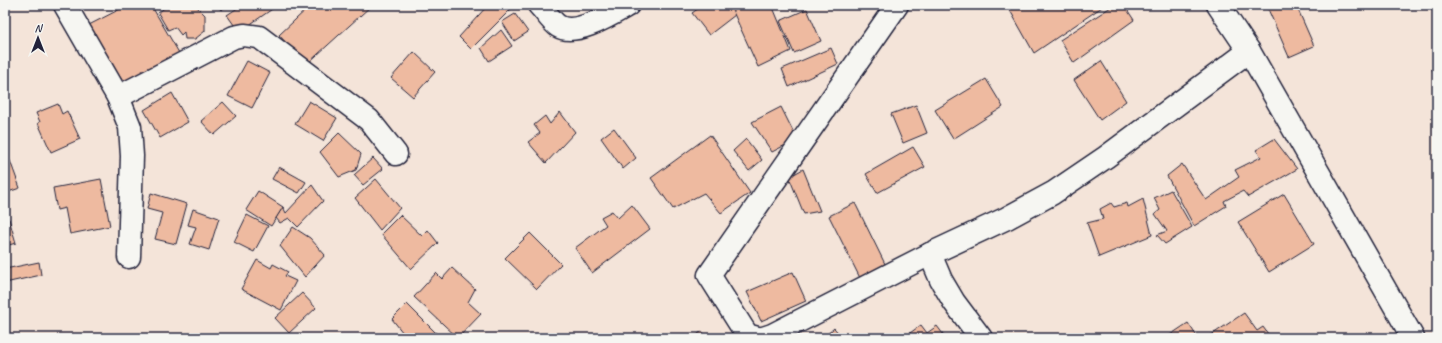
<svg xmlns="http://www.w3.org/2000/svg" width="1442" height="343" font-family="Caveat,sans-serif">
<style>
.building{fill:#eebaa0;stroke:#22223b}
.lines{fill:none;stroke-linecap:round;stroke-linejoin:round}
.minor-casing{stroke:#22223b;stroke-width:25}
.tertiary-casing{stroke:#22223b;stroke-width:25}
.minor{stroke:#f6f6f2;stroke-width:22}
.tertiary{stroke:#f6f6f2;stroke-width:22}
</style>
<rect width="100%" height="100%" fill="#f4e4d9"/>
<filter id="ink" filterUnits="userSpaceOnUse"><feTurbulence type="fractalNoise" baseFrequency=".025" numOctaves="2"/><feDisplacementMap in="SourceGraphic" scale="8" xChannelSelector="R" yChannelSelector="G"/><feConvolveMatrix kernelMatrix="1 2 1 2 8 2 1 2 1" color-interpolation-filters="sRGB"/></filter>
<g filter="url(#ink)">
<g class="building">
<polygon points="128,5 151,5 182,58 125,85 87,26"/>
<polygon points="168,5 195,5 205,15 205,31 195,39 185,39 184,32 181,35 175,27 168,30 158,13"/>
<polygon points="216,5 227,5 221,10"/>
<polygon points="242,5 278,5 239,32 227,15"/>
<polygon points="311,5 371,6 306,65 279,35"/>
<polygon points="488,5 511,5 513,7 471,49 459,37"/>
<polygon points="698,5 730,5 735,15 709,35 692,13 699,8"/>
<polygon points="730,5 772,5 791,51 758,67"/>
<polygon points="1007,5 1105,5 1034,53"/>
<polygon points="1114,5 1124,5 1134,20 1074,63 1060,40"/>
<polygon points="1278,5 1296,5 1314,46 1289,57 1268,9"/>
<polygon points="807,9 821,41 794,53 780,21"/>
<polygon points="515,14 528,32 514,41 502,22"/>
<polygon points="501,30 512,46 489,61 481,48"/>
<polygon points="831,48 838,64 789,87 782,69"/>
<polygon points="414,52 435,72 413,97 391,78"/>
<polygon points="247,61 270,73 252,108 228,96"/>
<polygon points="1101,61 1126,101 1100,120 1074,80"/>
<polygon points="1437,66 1437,79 1432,69"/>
<polygon points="986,79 1003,107 953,139 935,110"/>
<polygon points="172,93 188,122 160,138 144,110"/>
<polygon points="309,101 337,118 323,141 295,124"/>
<polygon points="223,102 236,116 214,135 201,121"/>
<polygon points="58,104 62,114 67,111 80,139 51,152 38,123 40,122 36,113"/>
<polygon points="916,105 927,133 903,143 891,114"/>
<polygon points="781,107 797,139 772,152 752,122"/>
<polygon points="560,112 575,132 546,163 528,142 540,133 534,125 545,116 550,124"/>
<polygon points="614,128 636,158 623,169 601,138"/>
<polygon points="339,133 361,154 356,170 339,177 320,152"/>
<polygon points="710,135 750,193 721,213 704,193 673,209 651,178"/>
<polygon points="746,139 762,160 749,171 733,151"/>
<polygon points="1274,139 1297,169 1248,197 1243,191 1224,201 1226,206 1194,226 1167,176 1182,164 1206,200 1239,177 1235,170 1261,157 1256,150"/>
<polygon points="5,147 20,188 5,193"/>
<polygon points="913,147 925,167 877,193 866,174"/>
<polygon points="373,158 383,169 363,185 354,175"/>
<polygon points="279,167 306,182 299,193 272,179"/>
<polygon points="803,169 820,211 804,214 789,177"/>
<polygon points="101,179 110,226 70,234 65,208 57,210 53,188"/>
<polygon points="376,179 400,208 380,230 355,198"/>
<polygon points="312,185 323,201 298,227 289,218 280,223 276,218 283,207 286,213"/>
<polygon points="1171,190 1192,227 1165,244 1157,235 1167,231 1155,214 1160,210 1154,198"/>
<polygon points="258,191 283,207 271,226 246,210"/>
<polygon points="151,193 187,204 176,244 155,239 162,213 147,209"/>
<polygon points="1284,194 1314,244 1269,272 1238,222"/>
<polygon points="1143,199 1152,235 1099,257 1087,223 1103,219 1100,209 1111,203 1114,207 1127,203 1128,207"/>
<polygon points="855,203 886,266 860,278 829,216"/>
<polygon points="632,205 650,229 592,273 575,248 606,225 601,217 612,211 618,218"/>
<polygon points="193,209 219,218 209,250 190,244 196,227 188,225"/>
<polygon points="247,215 268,226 254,252 234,242"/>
<polygon points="400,215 422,236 428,230 438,243 411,269 381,234"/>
<polygon points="9,219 16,243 5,246 5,220"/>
<polygon points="293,227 310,238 325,255 305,277 280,246"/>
<polygon points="530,233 561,264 537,289 505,258"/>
<polygon points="257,260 271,268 273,264 288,272 285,276 296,281 281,310 241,289"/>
<polygon points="39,262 41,275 5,283 5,269"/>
<polygon points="452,268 475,289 468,302 481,314 458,338 414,297 436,273 442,279"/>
<polygon points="793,272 806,301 761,321 747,292"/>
<polygon points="302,293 316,308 289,333 275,318"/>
<polygon points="407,304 438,335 433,338 407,338 392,319"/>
<polygon points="1244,313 1257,331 1263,327 1271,338 1207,338"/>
<polygon points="1188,323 1198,338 1167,338 1167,337"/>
<polygon points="921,325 927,333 937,326 946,338 903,338"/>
<polygon points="834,328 843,338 823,338"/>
<polygon points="702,331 707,338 693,338"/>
</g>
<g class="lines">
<g class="minor-casing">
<g id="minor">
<polyline points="65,5 118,97 130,127 132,156 129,257"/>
<path d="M 539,5 C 545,11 551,21 558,26 C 576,37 612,14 628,5"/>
<polyline points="118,97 234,37 244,35 259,37 369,120 396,154"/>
<polyline points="930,254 941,280 954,302 981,338"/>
<polyline points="758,338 747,335 709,275 897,5"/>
<polyline points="763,338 772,335 930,254 1007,218 1053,193 1106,157 1249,51"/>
</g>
</g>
<g class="tertiary-casing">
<polyline id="tertiary" points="1218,5 1249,51 1413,338"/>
</g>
<use href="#minor" class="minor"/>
<use href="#tertiary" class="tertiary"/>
</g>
</g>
<rect width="1442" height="343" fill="none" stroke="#f6f6f2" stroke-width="20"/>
<rect x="10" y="10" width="1422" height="323" fill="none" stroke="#22223b" stroke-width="1.5" filter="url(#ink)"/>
<g transform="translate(38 38)" stroke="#f6f6f2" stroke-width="3" paint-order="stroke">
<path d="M0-3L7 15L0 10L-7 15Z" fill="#22223b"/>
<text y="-6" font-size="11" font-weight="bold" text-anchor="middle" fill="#22223b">N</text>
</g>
</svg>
